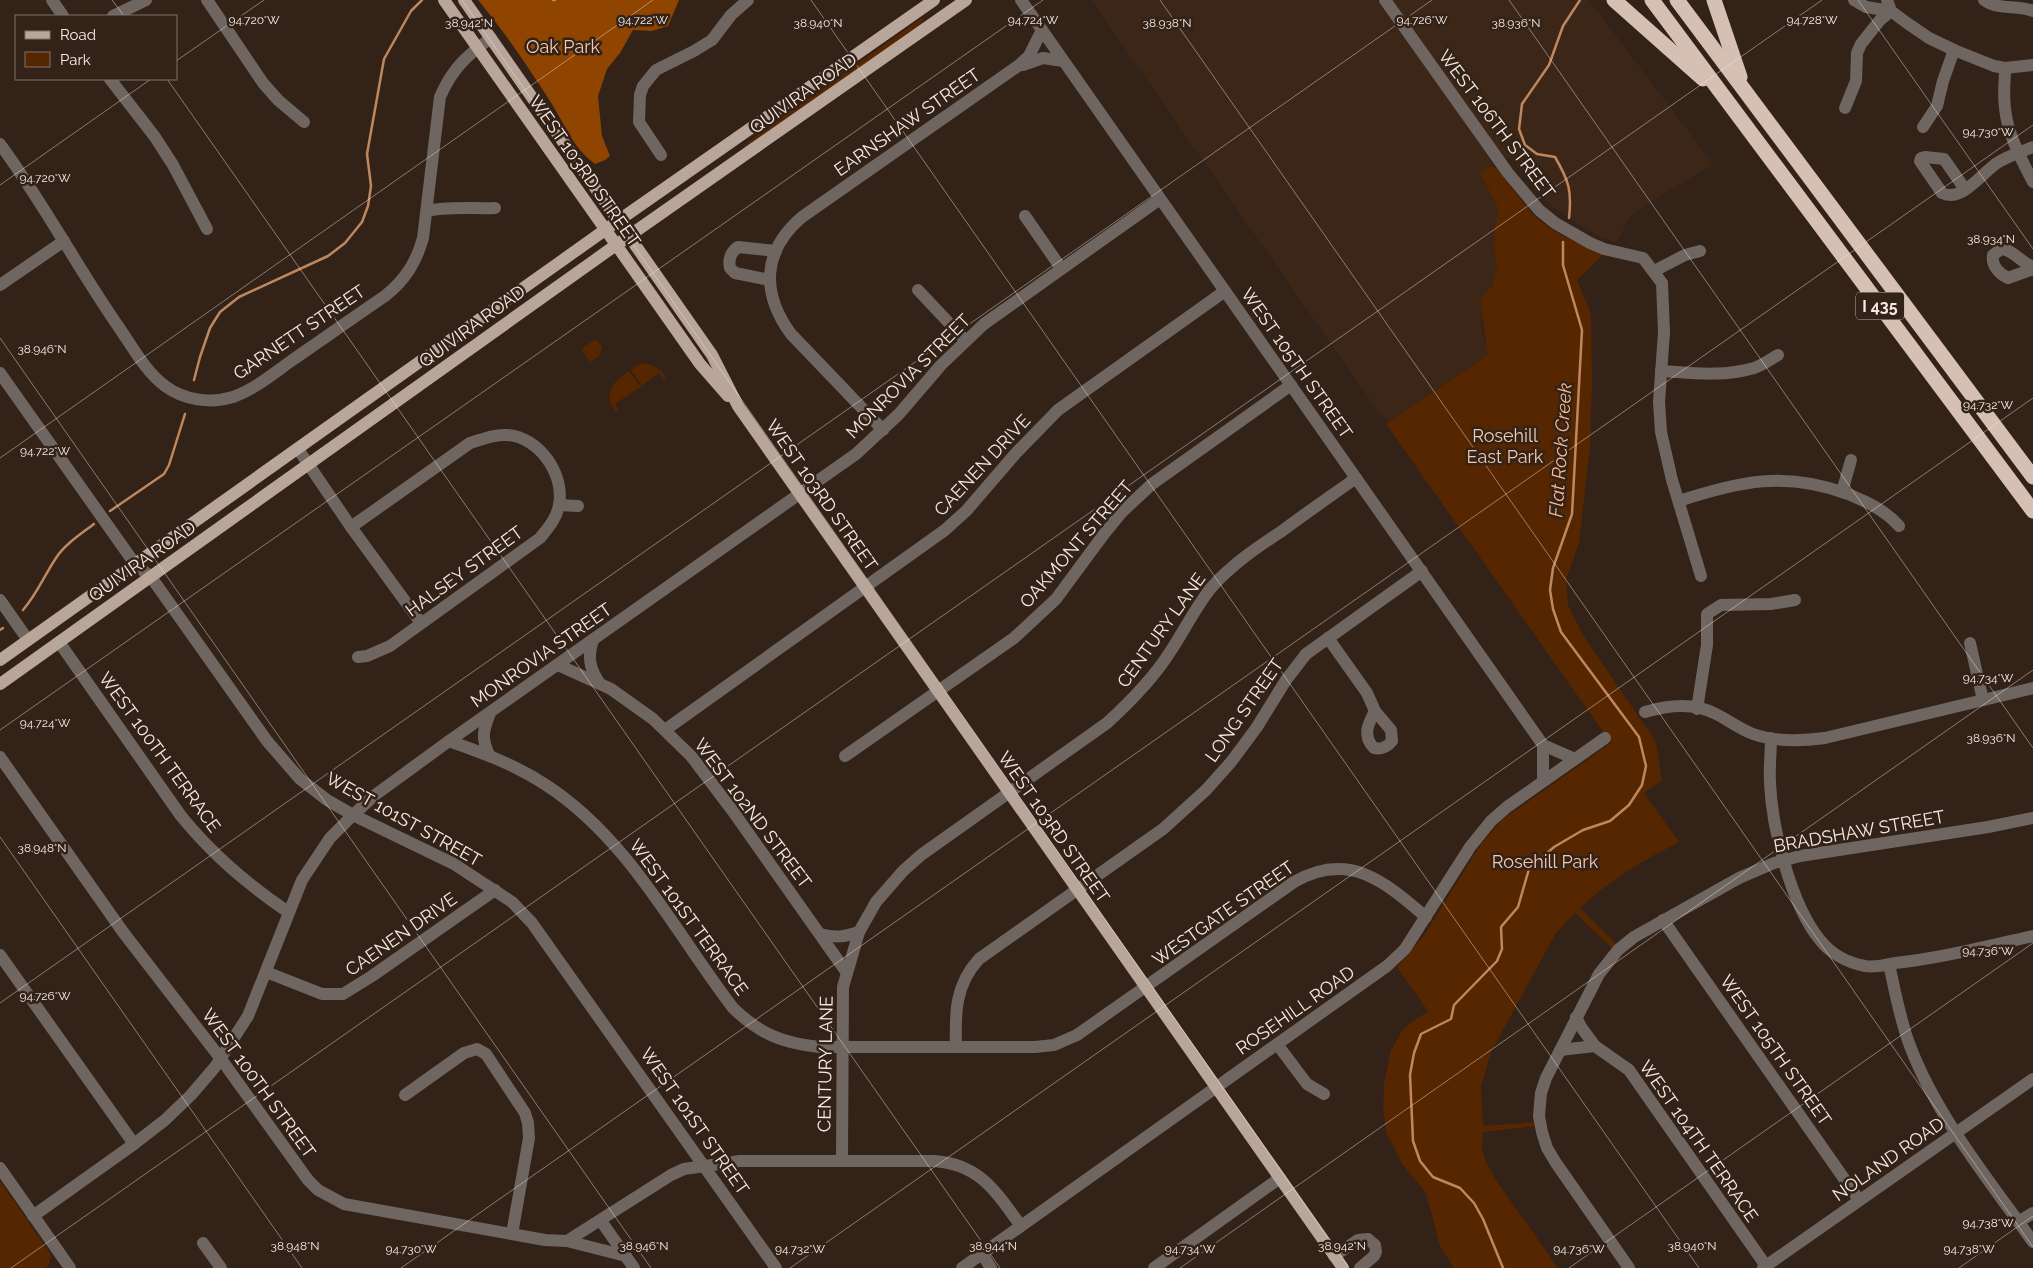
<svg xmlns="http://www.w3.org/2000/svg" width="2033" height="1268" font-family="Raleway,sans-serif">
<style>
.built{fill:#3c2618}
.green{fill:#562600}
.forest{fill:#8f4400}
.lines{fill:none;stroke-linecap:round;stroke-linejoin:round}
.stream{stroke:#bf875d;stroke-width:2.5}
.minor{stroke:#6f6661;stroke-width:12}
.major{stroke:#b8a69b;stroke-width:12}
.highway{stroke:#d5c0b3;stroke-width:15}
.ticks{fill:none;stroke:#f5eae3;stroke-width:1;stroke-opacity:0.45}
.labels{text-anchor:middle;dominant-baseline:central;stroke-width:5;stroke-linejoin:round;paint-order:stroke}
.shield{fill:#322218;stroke:#baaea6;stroke-width:1}
.shield-label{font-size:16px;font-weight:bold;fill:#f5eae3}
.park-label{font-size:18px;fill:#f4c9af;stroke:#322218}
.street-label{font-size:18px;fill:#f5eae3;stroke:#322218}
.water-label{font-size:19px;font-style:italic;fill:#faba93;stroke:#322218}
.ticks-label{font-size:12px;text-anchor:middle;fill:#f5eae3;stroke:#322218;stroke-width:5;stroke-linejoin:round;paint-order:stroke}
</style>
<rect width="100%" height="100%" fill="#322218"/>
<polygon class="built" points="1091,0 1589,0 1714,165 1670,190 1631,216 1616,243 1600,237 1553,208 1509,157 1484,169 1485,171 1479,176 1487,186 1499,210 1494,244 1497,267 1492,286 1484,295 1482,306 1481,328 1490,356 1400,416 1390,419 1382,417"/>
<g class="green">
<polygon points="922,18 924,20 918,26 745,149 743,147 757,135"/>
<path d="M 1491,166 L 1496,168 L 1534,216 L 1557,233 L 1603,255 L 1577,280 L 1591,314 L 1592,383 L 1590,447 L 1583,508 L 1579,543 L 1566,580 L 1568,605 L 1583,635 L 1656,742 L 1662,780 L 1644,793 L 1679,842 C 1642,861 1609,880 1580,908 L 1616,944 L 1612,948 L 1575,913 L 1556,933 L 1491,1052 L 1481,1087 L 1483,1126 L 1535,1122 L 1536,1126 L 1483,1132 L 1482,1149 L 1486,1162 L 1498,1183 L 1558,1268 L 1454,1268 L 1440,1246 L 1426,1193 L 1402,1164 L 1387,1134 L 1383,1111 L 1384,1084 L 1391,1050 L 1403,1029 L 1428,1011 L 1397,967 L 1423,937 L 1481,844 L 1502,820 L 1611,743 L 1386,424 L 1488,355 L 1480,300 L 1492,286 L 1497,267 L 1494,244 L 1495,226 L 1499,210 L 1487,186 L 1479,175 L 1485,171 L 1484,169 Z"/>
<polygon points="596,339 602,347 600,355 590,362 581,349"/>
<path d="M 640,364 C 651,363 661,368 666,378 L 664,379 L 659,373 L 642,386 L 631,370 Z"/>
<path d="M 629,371 L 641,387 L 615,404 L 619,411 L 616,412 C 602,393 613,382 629,371 Z"/>
<polygon points="0,1181 51,1255 49,1265 45,1268 0,1268"/>
</g>
<path class="forest" d="M 478,0 L 679,0 L 668,26 L 652,31 L 633,30 L 620,53 L 607,69 L 598,96 L 602,136 L 610,156 L 605,160 L 595,164 C 570,145 565,123 548,98 C 526,64 504,31 478,0 Z"/>
<g class="lines">
<g class="stream">
<polyline points="553,0 555,0"/>
<path d="M 1569,218 C 1572,191 1569,181 1555,157 L 1537,154 L 1525,145 L 1519,129 L 1522,104 L 1549,65 L 1563,26 L 1580,0"/>
<polyline points="194,380 200,357 210,328 220,312 239,297 328,256 345,243 362,222 368,206 371,186 367,154 384,59 411,11 422,0"/>
<polyline points="110,511 164,474 169,465 185,414"/>
<path d="M 23,610 C 37,594 44,576 56,558 C 65,544 81,534 94,524"/>
<polyline points="0,630 3,628"/>
<polyline points="1503,1268 1483,1219 1474,1203 1460,1188 1433,1177 1420,1161 1413,1141 1410,1075 1414,1053 1421,1034 1451,1019 1454,1005 1497,961 1502,949 1501,927 1518,907 1529,869 1554,847 1583,830 1610,821 1629,805 1642,785 1646,766 1639,737 1561,632 1553,609 1550,590 1553,568 1572,514 1582,330 1563,265 1563,242"/>
</g>
<g class="minor">
<polyline points="52,0 63,16"/>
<polyline points="207,0 263,83 278,100 304,122"/>
<polyline points="1021,0 1543,745 1575,759"/>
<polyline points="1385,0 1508,173 1539,210 1555,223 1590,243 1604,249 1643,258 1662,283 1664,332 1659,402 1661,432 1672,480 1701,576"/>
<polyline points="1854,0 1866,7 1891,11"/>
<polyline points="1887,0 1891,11 1907,23 1929,38 1954,50 1994,66 2005,68 2033,65"/>
<path d="M 1984,0 C 1999,11 2017,4 2033,11"/>
<polyline points="113,16 146,0"/>
<polyline points="1023,65 1043,58 1063,61"/>
<path d="M 2005,68 C 2005,81 2003,94 2005,108 C 2007,133 2021,159 2033,182"/>
<polyline points="110,79 155,137 173,165 207,229"/>
<polyline points="1845,108 1856,81 1857,53 1861,44 1880,20 1891,11"/>
<polyline points="1923,127 1937,106 1943,81 1954,50"/>
<path d="M 0,144 C 43,202 77,267 118,326 C 132,346 145,371 165,386 C 184,400 210,404 233,397 C 255,389 273,374 291,361 C 323,339 354,317 385,296 C 405,280 416,263 423,238 L 440,97 C 452,69 466,56 491,38"/>
<polyline points="661,155 639,122 640,95 643,86 656,70 694,51 712,40 731,15 748,0"/>
<path d="M 1966,188 L 1962,185 L 1944,159 L 1925,157 L 1921,158 L 1920,161 L 1942,193 C 1962,203 1983,172 1997,163 C 2008,156 2021,152 2033,147"/>
<path d="M 427,211 C 449,206 472,209 495,208"/>
<polyline points="1025,216 1061,268"/>
<path d="M 2033,267 C 2022,263 2012,249 2001,249 L 1993,255 C 1991,265 1999,274 2008,278 L 2033,269"/>
<polyline points="1654,271 1685,255 1700,251"/>
<path d="M 770,280 L 735,273 L 730,268 C 728,259 731,252 738,247 L 776,251"/>
<polyline points="0,285 64,241"/>
<polyline points="918,290 966,341"/>
<path d="M 1661,371 C 1691,373 1725,377 1754,368 C 1763,365 1771,359 1778,355"/>
<polyline points="0,373 135,564 151,577 267,741 300,779 327,800 353,815 454,864 512,902 532,923 776,1268"/>
<path d="M 883,430 L 791,334 C 761,293 762,251 802,217 L 1018,66 L 1029,56 L 1042,30"/>
<polyline points="298,449 351,527 421,623"/>
<polyline points="1842,492 1851,460"/>
<path d="M 1679,501 C 1740,481 1785,471 1848,494 C 1867,502 1885,510 1899,526"/>
<polyline points="559,505 578,506"/>
<path d="M 351,527 L 470,443 C 483,439 494,434 507,435 C 539,437 565,474 559,505 C 557,518 548,528 540,538 L 390,646 L 367,656 L 358,657"/>
<polyline points="0,600 28,640"/>
<path d="M 1328,638 L 1367,693 L 1375,711 L 1391,730 L 1392,741 C 1387,747 1382,750 1374,748 C 1362,736 1368,724 1375,711"/>
<path d="M 593,640 C 587,658 590,669 600,684"/>
<path d="M 59,642 L 181,816 C 213,855 246,883 288,912"/>
<polyline points="1970,643 1983,700"/>
<polyline points="558,665 611,689 653,719 691,756 732,810 847,973"/>
<polyline points="1697,709 1707,645 1707,614 1721,605 1771,604 1795,600"/>
<path d="M 1645,712 C 1668,705 1694,702 1716,714 C 1728,720 1740,729 1753,734 C 1775,742 1802,741 1825,738 L 2033,688"/>
<polyline points="665,730 945,530 967,510 1016,453 1058,410 1225,291"/>
<path d="M 1771,738 C 1771,753 1769,768 1770,783 C 1772,828 1791,905 1820,940 C 1831,954 1848,963 1865,966 C 1874,968 1886,965 1895,963 C 1942,958 1987,946 2033,936"/>
<path d="M 449,741 C 483,753 516,765 546,785 C 629,839 674,931 733,1008 C 760,1034 782,1043 819,1047 L 1035,1047 L 1054,1045 L 1077,1035 L 1294,882 C 1349,850 1385,882 1426,917"/>
<path d="M 489,755 C 481,737 483,731 490,713"/>
<polyline points="845,756 1014,638 1056,599 1104,534 1122,512 1152,484 1291,385"/>
<path d="M 0,757 L 123,932 L 221,1059 L 308,1180 L 318,1190 L 344,1204 L 545,1240 L 567,1241 L 671,1175 L 684,1169 L 740,1161 L 934,1161 C 980,1164 996,1192 1021,1226"/>
<polyline points="1543,781 1543,745"/>
<polyline points="1663,920 1859,1200"/>
<path d="M 820,934 C 835,938 844,937 859,932"/>
<polyline points="0,955 134,1144"/>
<path d="M 1889,964 C 1895,991 1900,1020 1910,1046 C 1937,1117 1989,1180 2033,1242"/>
<polyline points="266,972 322,994 343,994 372,976 495,890"/>
<polyline points="1576,1017 1581,1027 1595,1046 1629,1070 1766,1266"/>
<polyline points="1277,1044 1307,1084 1324,1094"/>
<path d="M 956,1047 C 955,1013 955,985 979,959 L 1163,829 L 1206,790 L 1231,762 L 1257,727 L 1286,680 L 1306,654 L 1422,571"/>
<polyline points="1560,1050 1595,1046"/>
<polyline points="405,1095 464,1053 477,1049 486,1054 525,1113 528,1123 529,1138 512,1234"/>
<path d="M 842,1161 L 843,987 L 859,932 L 876,902 L 903,871 L 921,855 L 1107,723 C 1130,702 1153,679 1170,652 C 1184,631 1195,608 1211,588 C 1231,565 1256,548 1282,531 C 1306,513 1331,496 1356,478"/>
<polyline points="0,1168 70,1268"/>
<polyline points="33,1216 134,1144 165,1120 191,1095 215,1067 248,1016 302,880 330,838 353,815 375,795 449,741 856,454 899,414 941,365 984,324 1160,199"/>
<polyline points="601,1221 634,1268"/>
<polyline points="2018,1222 2033,1213"/>
<polyline points="567,1241 626,1256"/>
<polyline points="203,1243 221,1268"/>
<polyline points="982,1254 991,1268"/>
<polyline points="1334,1256 1358,1240 1368,1239 1375,1245 1376,1252 1374,1256 1360,1268"/>
<polyline points="962,1268 1387,966 1405,949 1470,847 1491,821 1507,807 1605,738"/>
<polyline points="1154,1268 1280,1178"/>
<polyline points="1629,1268 1556,1163 1547,1148 1542,1132 1539,1116 1541,1093 1546,1078 1599,974 1618,950 1634,937 1739,878 1774,863 1800,856 1988,827 2033,818"/>
<polyline points="1763,1268 2033,1079"/>
</g>
<g class="major">
<polyline points="444,0 700,364 728,396"/>
<polyline points="464,0 712,355 738,406 1343,1268"/>
<polyline points="0,660 605,230 934,0"/>
<polyline points="0,684 616,245 966,0"/>
</g>
<g class="highway">
<polyline points="1614,0 1703,79"/>
<polyline points="1652,0 2033,511"/>
<polyline points="1677,0 2033,477"/>
<polyline points="1714,0 1740,77"/>
</g>
</g>
<path class="ticks" d="M 112,0 L 124,16M 462,0 L 1349,1268M 811,0 L 1699,1268M 1160,0 L 2033,1247M 1509,0 L 2033,748M 1858,0 L 2033,249M 176,61 L 264,0M 167,79 L 1000,1268M 0,185 L 151,79M 0,338 L 651,1268M 0,458 L 653,0M 0,730 L 1043,0M 0,837 L 302,1268M 0,1003 L 1432,0M 11,1268 L 1822,0M 401,1268 L 2033,125M 790,1268 L 2033,398M 1180,1268 L 2033,670M 1569,1268 L 2033,943M 1959,1268 L 2033,1216"/>
<g class="labels">
<rect class="shield" x="1856" y="292.5" width="48" height="27" rx="4"/>
<g class="shield-label">
<text x="1880" y="306">I 435</text>
</g>
<g class="park-label">
<text x="563" y="46">Oak Park</text>
<text x="1505" y="435">Rosehill<tspan x="1505" dy="21">East Park</tspan></text>
<text x="1545" y="861">Rosehill Park</text>
</g>
<g class="street-label">
<text transform="translate(803 93) rotate(-35)">QUIVIRA ROAD</text>
<text transform="translate(907 122) rotate(-35)">EARNSHAW STREET</text>
<text transform="translate(1497 124) rotate(53)">WEST 106TH STREET</text>
<text transform="translate(585 171) rotate(55)">WEST 103RD STREET</text>
<text transform="translate(472 326) rotate(-36)">QUIVIRA ROAD</text>
<text transform="translate(299 332) rotate(-34)">GARNETT STREET</text>
<text transform="translate(1297 363) rotate(55)">WEST 105TH STREET</text>
<text transform="translate(908 376) rotate(-45)">MONROVIA STREET</text>
<text transform="translate(982 465) rotate(-47)">CAENEN DRIVE</text>
<text transform="translate(822 495) rotate(55)">WEST 103RD STREET</text>
<text transform="translate(1076 544) rotate(-49)">OAKMONT STREET</text>
<text transform="translate(142 561) rotate(-35)">QUIVIRA ROAD</text>
<text transform="translate(464 571) rotate(-36)">HALSEY STREET</text>
<text transform="translate(1161 630) rotate(-54)">CENTURY LANE</text>
<text transform="translate(541 655) rotate(-35)">MONROVIA STREET</text>
<text transform="translate(1244 710) rotate(-55)">LONG STREET</text>
<text transform="translate(160 752) rotate(54)">WEST 100TH TERRACE</text>
<text transform="translate(753 813) rotate(53)">WEST 102ND STREET</text>
<text transform="translate(404 819) rotate(29)">WEST 101ST STREET</text>
<text transform="translate(1054 827) rotate(55)">WEST 103RD STREET</text>
<text transform="translate(1859 831) rotate(-10)">BRADSHAW STREET</text>
<text transform="translate(1223 913) rotate(-35)">WESTGATE STREET</text>
<text transform="translate(689 917) rotate(54)">WEST 101ST TERRACE</text>
<text transform="translate(401 934) rotate(-35)">CAENEN DRIVE</text>
<text transform="translate(1295 1010) rotate(-35)">ROSEHILL ROAD</text>
<text transform="translate(1776 1050) rotate(55)">WEST 105TH STREET</text>
<text transform="translate(825 1064) rotate(-89)">CENTURY LANE</text>
<text transform="translate(259 1083) rotate(54)">WEST 100TH STREET</text>
<text transform="translate(695 1121) rotate(55)">WEST 101ST STREET</text>
<text transform="translate(1699 1141) rotate(55)">WEST 104TH TERRACE</text>
<text transform="translate(1888 1159) rotate(-35)">NOLAND ROAD</text>
</g>
<g class="water-label">
<text transform="translate(1560 450) rotate(-86)">Flat Rock Creek</text>
</g>
</g>
<g class="ticks-label">
<text x="254" y="24">94.720°W</text>
<text x="1033" y="24">94.724°W</text>
<text x="1422" y="24">94.726°W</text>
<text x="1812" y="24">94.728°W</text>
<text x="643" y="24">94.722°W</text>
<text x="818" y="27">38.940°N</text>
<text x="469" y="27">38.942°N</text>
<text x="1167" y="27">38.938°N</text>
<text x="1516" y="27">38.936°N</text>
<text x="1988" y="136">94.730°W</text>
<text x="45" y="182">94.720°W</text>
<text x="1991" y="243">38.934°N</text>
<text x="42" y="353">38.946°N</text>
<text x="1988" y="409">94.732°W</text>
<text x="45" y="455">94.722°W</text>
<text x="1988" y="682">94.734°W</text>
<text x="45" y="727">94.724°W</text>
<text x="1991" y="742">38.936°N</text>
<text x="42" y="852">38.948°N</text>
<text x="1988" y="955">94.736°W</text>
<text x="45" y="1000">94.726°W</text>
<text x="1988" y="1227">94.738°W</text>
<text x="295" y="1250">38.948°N</text>
<text x="644" y="1250">38.946°N</text>
<text x="993" y="1250">38.944°N</text>
<text x="1342" y="1250">38.942°N</text>
<text x="1692" y="1250">38.940°N</text>
<text x="411" y="1253">94.730°W</text>
<text x="800" y="1253">94.732°W</text>
<text x="1190" y="1253">94.734°W</text>
<text x="1579" y="1253">94.736°W</text>
<text x="1969" y="1253">94.738°W</text>
</g>
<rect x="15" y="15" width="162" height="65" fill="#322218" stroke="#807269"/>
<rect x="25" y="31" width="25" height="8" fill="#b8a69b" stroke="#807269"/>
<text x="60" y="40" font-size="15" fill="#f5eae3">Road</text>
<rect x="25" y="52" width="25" height="15" fill="#562600" stroke="#807269"/>
<text x="60" y="65" font-size="15" fill="#f5eae3">Park</text>
</svg>
